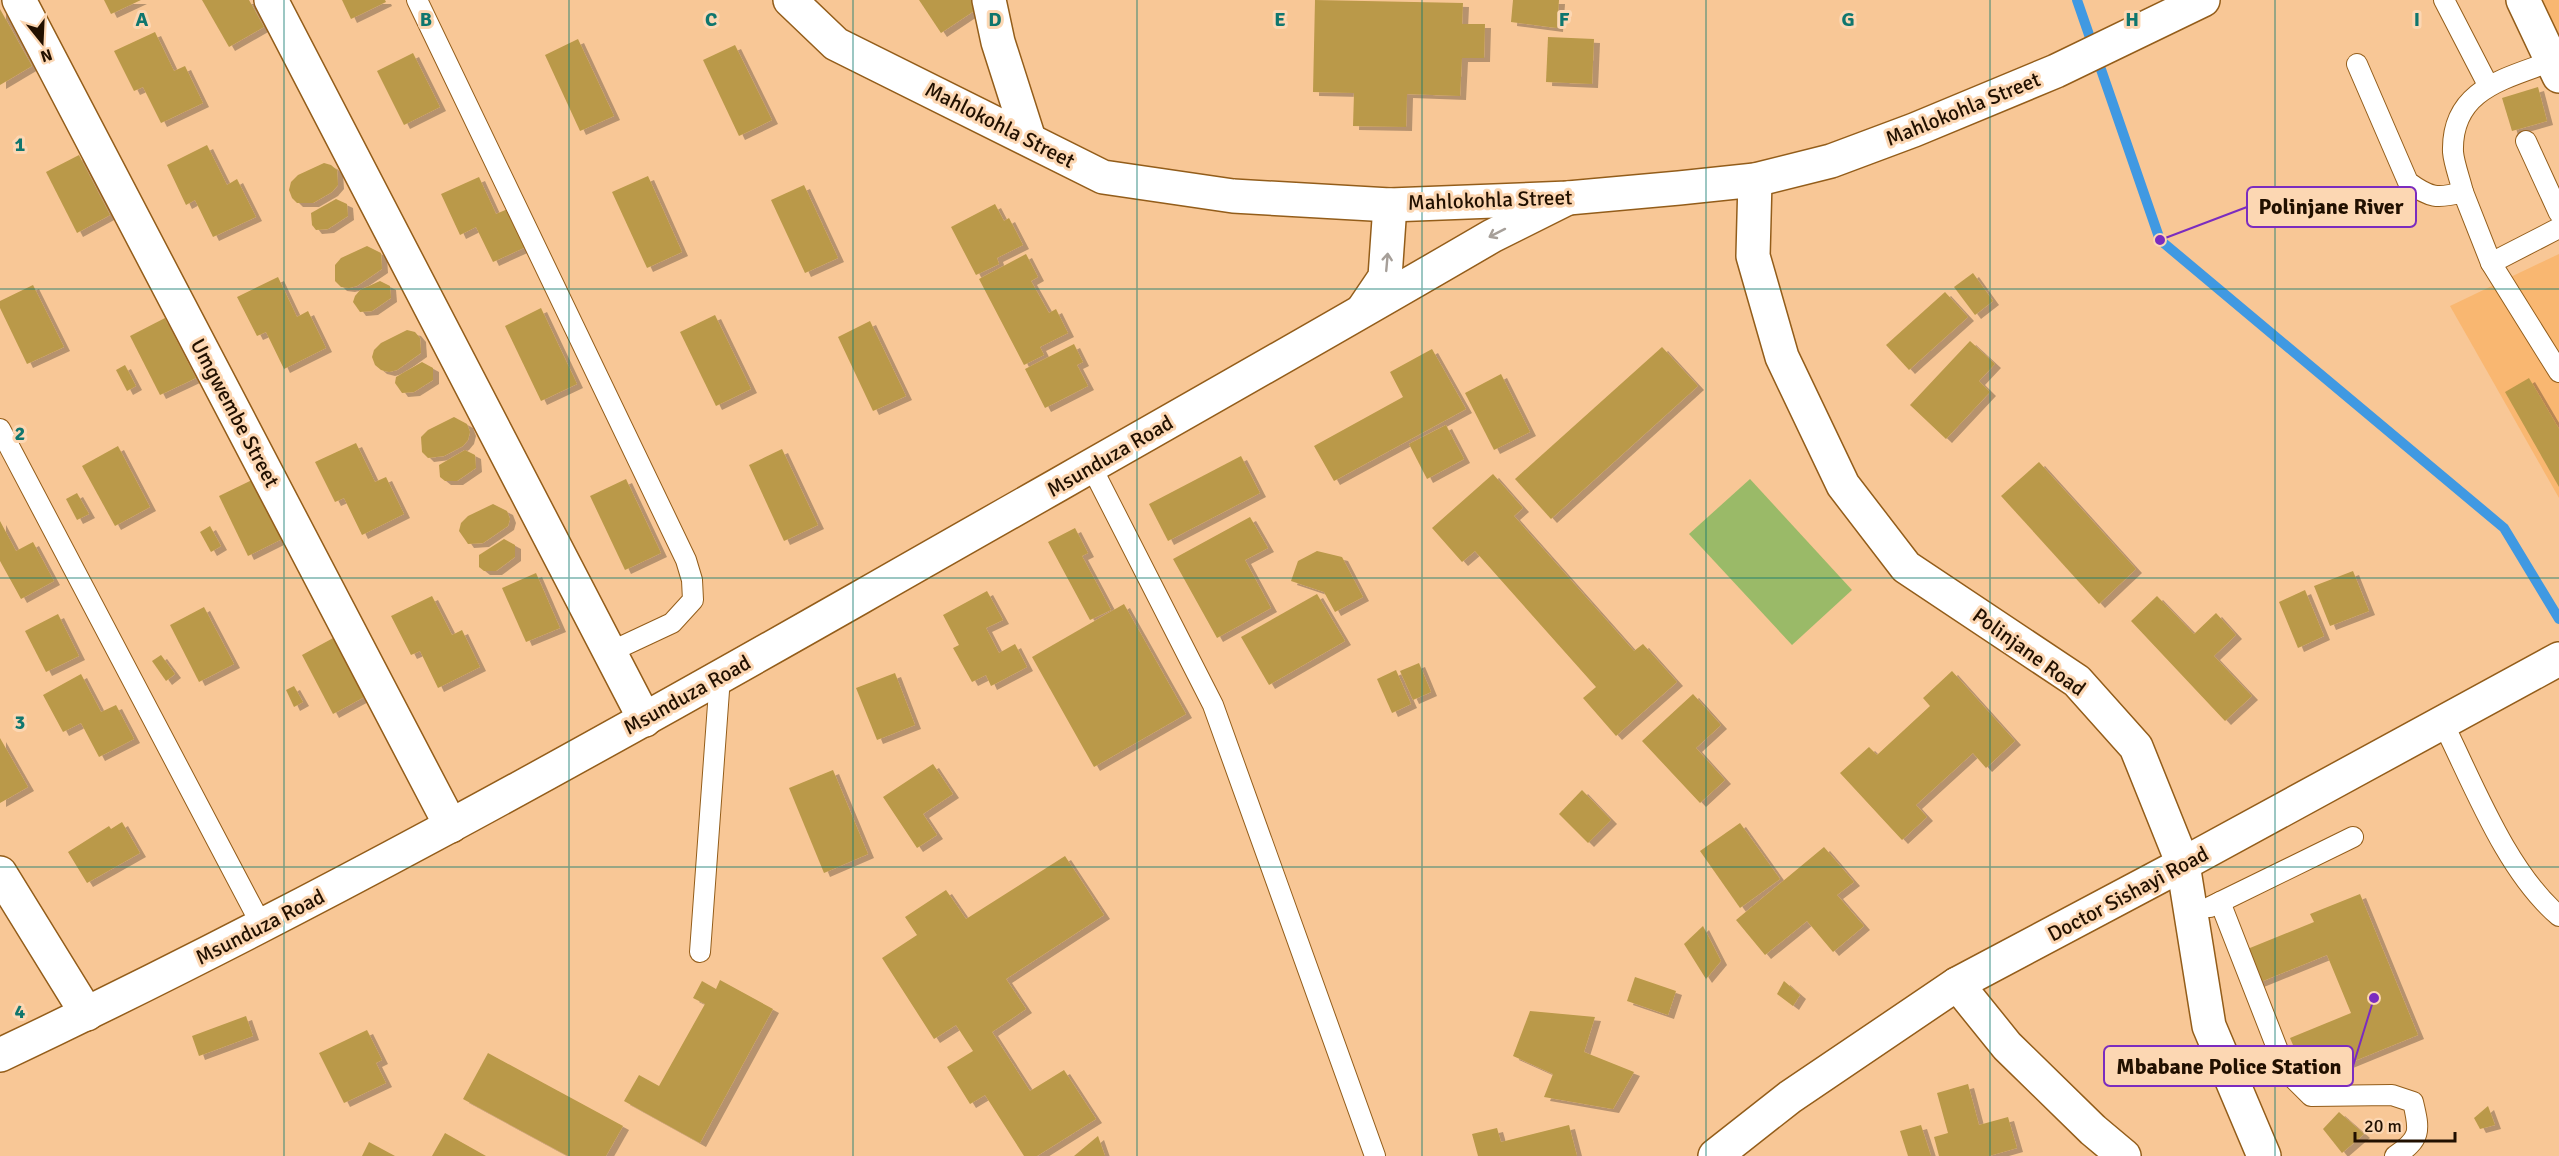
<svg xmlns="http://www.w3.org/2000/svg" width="2559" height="1156" font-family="Signika,sans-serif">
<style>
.built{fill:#f9b771}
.green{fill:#9aba68}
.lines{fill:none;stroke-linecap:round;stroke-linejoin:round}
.stream{stroke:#4099e2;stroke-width:10}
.building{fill:#ba9949;filter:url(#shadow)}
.service-casing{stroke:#935d1a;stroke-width:22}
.minor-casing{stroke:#935d1a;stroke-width:36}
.tertiary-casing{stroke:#935d1a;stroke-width:36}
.service{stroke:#fff;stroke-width:20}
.minor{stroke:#fff;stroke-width:33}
.tertiary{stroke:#fff;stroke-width:33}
.oneway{stroke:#a69f99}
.grid{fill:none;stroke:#0f766e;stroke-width:1.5;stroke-opacity:0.55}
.labels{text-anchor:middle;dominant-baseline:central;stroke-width:6;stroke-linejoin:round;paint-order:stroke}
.street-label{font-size:21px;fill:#211000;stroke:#fcd7b3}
.grid-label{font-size:20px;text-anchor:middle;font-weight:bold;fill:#0f766e;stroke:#fcd7b3;stroke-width:6;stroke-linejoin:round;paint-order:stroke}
.leader{fill:none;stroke:#7b2cbf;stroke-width:2}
.callout-dot{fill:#7b2cbf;stroke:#fcd7b3;stroke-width:2}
.callout{fill:#fcd7b3;stroke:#7b2cbf;stroke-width:2}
.callout-label{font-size:22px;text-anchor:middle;font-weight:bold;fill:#211000}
</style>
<defs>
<filter id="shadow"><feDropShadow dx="6" dy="4" stdDeviation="0" flood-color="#0004"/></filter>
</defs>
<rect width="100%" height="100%" fill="#f8c796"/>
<g class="built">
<polygon points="2533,0 2559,0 2559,45"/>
<polygon points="2559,254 2559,498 2450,306"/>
</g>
<polygon class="green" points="1750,479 1852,590 1792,645 1689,534"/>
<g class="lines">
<polyline class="stream" points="2077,0 2160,240 2504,528 2559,619"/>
</g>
<g class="building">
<polygon points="104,0 141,0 111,14"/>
<polygon points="202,0 249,0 264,27 229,47"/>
<polygon points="342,0 385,0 386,2 351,19"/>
<polygon points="919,0 980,0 983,5 941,33"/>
<polygon points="1315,0 1463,3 1462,24 1485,24 1484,58 1462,58 1460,96 1407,94 1406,127 1353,126 1354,93 1313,92"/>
<polygon points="1513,0 1559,0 1557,28 1511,22"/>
<polygon points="0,9 32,66 0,85"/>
<polygon points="155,32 174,71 185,66 203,103 161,123 143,87 134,91 114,51"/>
<polygon points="1548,37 1594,39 1592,84 1546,82"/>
<polygon points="578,39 614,116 580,131 545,55"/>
<polygon points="735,45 772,120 739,136 703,60"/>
<polygon points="413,53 440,107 404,125 377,71"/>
<polygon points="2538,87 2547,121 2512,131 2502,98"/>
<polygon points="207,145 227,185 237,179 256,217 213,237 195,200 186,205 167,165"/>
<polygon points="79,155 110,215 77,233 46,172"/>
<polygon points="324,163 331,165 337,170 338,185 332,192 313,203 297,203 292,198 289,190 291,182 298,175"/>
<polygon points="648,176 682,252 647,268 612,192"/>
<polygon points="479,177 496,214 510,208 528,246 493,262 476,227 460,235 441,194"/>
<polygon points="804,185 838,258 805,273 771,200"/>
<polygon points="336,199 347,204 348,216 328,229 316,230 312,225 311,213"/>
<polygon points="995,204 1004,221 1009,218 1023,245 997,258 999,264 976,275 951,227"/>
<polygon points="367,246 381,253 382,269 357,286 349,288 341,287 335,281 335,265 341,258"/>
<polygon points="1026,254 1038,277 1031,281 1049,313 1056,309 1068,333 1040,347 1044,355 1024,365 979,279"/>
<polygon points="1973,273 1993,301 1975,315 1954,287"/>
<polygon points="278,277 297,317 308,311 326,348 284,369 266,332 257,336 237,297"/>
<polygon points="380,281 390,286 391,298 372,311 360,312 353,302 355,296 360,290"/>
<polygon points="33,285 64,347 27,364 0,308 0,301"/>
<polygon points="1945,292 1968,317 1909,370 1886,345"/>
<polygon points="541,308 577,384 541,401 505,326"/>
<polygon points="715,315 751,389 716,406 680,332"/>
<polygon points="165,318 196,378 160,395 130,336"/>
<polygon points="870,321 906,396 873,411 838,337"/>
<polygon points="407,330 415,332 420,338 421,353 397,370 389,372 381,370 375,365 372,357 374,350 381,343"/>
<polygon points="1970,341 1995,364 1979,381 1990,392 1946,439 1910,405"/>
<polygon points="1074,344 1083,362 1077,365 1088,386 1045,408 1025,369"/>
<polygon points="1662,347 1698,386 1551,519 1515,479"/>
<polygon points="1432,349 1466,409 1334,481 1314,446 1403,397 1390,372"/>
<polygon points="422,362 433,368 433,380 414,392 402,393 395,383 396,377"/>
<polygon points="125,365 136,386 127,391 116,370"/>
<polygon points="1501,374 1530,432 1494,450 1465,393"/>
<polygon points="2529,378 2559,429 2559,487 2505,392"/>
<polygon points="454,417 467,424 470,432 468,440 463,446 444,456 428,458 422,452 421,437 428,430"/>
<polygon points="1446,425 1464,459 1427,479 1409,444"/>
<polygon points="356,443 375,482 386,477 404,514 362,535 344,498 335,502 315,462"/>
<polygon points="118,446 150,507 115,526 82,466"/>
<polygon points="782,449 818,525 784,541 749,465"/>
<polygon points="465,450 475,455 476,468 457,481 445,481 440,477 439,465"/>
<polygon points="1241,456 1260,493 1168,541 1149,504"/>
<polygon points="2039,462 2136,569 2099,604 2001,496"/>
<polygon points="1493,474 1523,508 1514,516 1634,651 1643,644 1677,682 1616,736 1583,698 1596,687 1475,551 1462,562 1432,528"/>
<polygon points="626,479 661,553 625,570 590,496"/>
<polygon points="252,480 282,539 248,556 219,496"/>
<polygon points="77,493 89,514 77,520 66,499"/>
<polygon points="493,504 507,511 510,519 508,526 483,543 468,544 459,531 461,523 468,516"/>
<polygon points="1250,517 1268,548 1245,560 1271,608 1217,638 1173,559"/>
<polygon points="0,521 16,551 33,542 54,581 21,599 0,561"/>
<polygon points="210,526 221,546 211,552 200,532"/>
<polygon points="1075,528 1088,553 1082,556 1111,610 1090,620 1048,542"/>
<polygon points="504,539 515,545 515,557 496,571 484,571 479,567 479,555"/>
<polygon points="1317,551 1342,557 1363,597 1335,612 1324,592 1291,581 1298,561"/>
<polygon points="2353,571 2369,611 2330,626 2314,586"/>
<polygon points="536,573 560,628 526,642 502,588"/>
<polygon points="2305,590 2324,636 2298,648 2279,602"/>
<polygon points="987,591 1003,620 986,628 999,653 1015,644 1027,667 991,686 986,675 972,682 953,648 959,645 943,615"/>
<polygon points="1317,594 1345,641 1269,685 1241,637"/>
<polygon points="432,596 452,635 462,630 480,667 438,688 420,651 411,655 391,616"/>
<polygon points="2157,596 2194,634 2216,613 2236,635 2214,656 2252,696 2225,721 2131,621"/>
<polygon points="1124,604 1186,714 1094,767 1032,657"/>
<polygon points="204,607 234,664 199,682 170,625"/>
<polygon points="58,614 79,656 46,672 25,631"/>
<polygon points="335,637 366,696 333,714 302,655"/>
<polygon points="161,655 175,674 166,681 152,661"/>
<polygon points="1419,663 1431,692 1413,700 1400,671"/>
<polygon points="1396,670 1411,704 1392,713 1377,679"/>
<polygon points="1952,671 2015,741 1986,768 1973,753 1916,805 1927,817 1902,840 1840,773 1869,747 1877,755 1930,706 1923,698"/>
<polygon points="895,673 915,725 877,740 856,688"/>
<polygon points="81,674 101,712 116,705 134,739 99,757 81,723 63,732 43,695"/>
<polygon points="294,686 303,702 294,707 286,690"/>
<polygon points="1693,694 1721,725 1696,748 1725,780 1700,803 1642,741"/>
<polygon points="0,738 28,787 0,803"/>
<polygon points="933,764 953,794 923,814 937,835 917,848 883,797"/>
<polygon points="833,770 868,854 824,873 789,788"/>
<polygon points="1582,790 1611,820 1588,843 1559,814"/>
<polygon points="122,822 140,853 87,883 68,852 109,826 111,829"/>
<polygon points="1740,823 1780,879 1740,908 1700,851"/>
<polygon points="1824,847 1854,882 1837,895 1864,926 1833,952 1807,921 1765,955 1736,920"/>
<polygon points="1065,856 1104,915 1006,979 1026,1009 992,1032 1030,1091 1064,1070 1096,1119 1037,1156 1024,1156 985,1095 970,1104 947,1067 973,1051 956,1025 934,1039 882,958 917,935 905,917 946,890 966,919"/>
<polygon points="2360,894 2418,1035 2308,1080 2290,1038 2351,1013 2327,955 2258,983 2245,950 2314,922 2310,914"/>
<polygon points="1703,926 1721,961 1706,979 1684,944"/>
<polygon points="1635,977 1676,991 1668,1015 1627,1001"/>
<polygon points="720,980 773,1009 700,1143 624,1101 639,1075 659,1086 705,1004 693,998 702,981 716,989"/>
<polygon points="1784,981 1800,995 1793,1006 1777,994"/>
<polygon points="1530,1011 1595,1017 1584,1052 1634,1072 1613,1109 1544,1097 1553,1074 1513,1056"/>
<polygon points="246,1016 253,1036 199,1056 192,1036"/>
<polygon points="367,1030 382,1060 376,1063 386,1083 344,1103 319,1053"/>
<polygon points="488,1053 623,1126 606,1156 568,1156 463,1099"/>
<polygon points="1968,1084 1979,1125 2008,1117 2017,1148 1989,1156 1939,1156 1934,1137 1948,1133 1937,1093"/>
<polygon points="2488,1106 2495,1125 2480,1129 2474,1118"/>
<polygon points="2339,1112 2364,1134 2342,1153 2323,1129"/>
<polygon points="1569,1125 1577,1156 1478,1156 1472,1134 1497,1128 1501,1142"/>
<polygon points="1921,1125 1931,1156 1908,1156 1900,1131"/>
<polygon points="445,1133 486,1156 432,1156"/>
<polygon points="1098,1136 1105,1156 1074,1156"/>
<polygon points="369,1142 395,1156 362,1156"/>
</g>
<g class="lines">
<g class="service-casing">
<g id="service">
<polyline points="417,0 686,560 692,580 693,600 672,623 610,652"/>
<polyline points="2444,0 2488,85"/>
<path d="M 2357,64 L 2408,182 C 2430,198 2437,199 2463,192 C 2460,179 2454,164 2453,152 C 2451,89 2505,79 2552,61"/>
<polyline points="2526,141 2559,213"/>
<polyline points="2463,192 2491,263 2559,372"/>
<polyline points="2491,263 2559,228"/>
<polyline points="0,429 262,926"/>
<polyline points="1091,466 1213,705 1375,1156"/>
<path d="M 2442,721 C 2473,783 2506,871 2559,916"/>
<path d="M 2220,902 L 2286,1071 L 2311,1096 L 2392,1095 L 2413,1102 C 2420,1131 2421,1139 2395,1156"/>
<polyline points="2210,907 2353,837"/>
<polyline points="700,952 720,677"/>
</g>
</g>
<g class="minor-casing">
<g id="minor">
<polyline points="19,0 451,826"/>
<polyline points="271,0 645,720"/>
<polyline points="989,0 998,42 1029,139"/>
<polyline points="2523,0 2559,76"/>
<polyline points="0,873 87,1014"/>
<polyline points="1957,984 2007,1046 2093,1130 2124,1156"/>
<polyline points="1715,1156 1790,1097 1957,984 2183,864"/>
</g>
</g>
<g class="tertiary-casing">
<g id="tertiary">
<polyline points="790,0 836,44 1103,177 1233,196 1390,205 1568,198 1679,188 1755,180 1831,161 1914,130 2056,71 2203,0"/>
<polyline points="1755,180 1753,256 1782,357 1843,485 1906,567 2077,681 2136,747 2183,864 2209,1026 2264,1156"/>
<polyline points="1364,308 1385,277 1390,205"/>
<polyline points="2183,864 2559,659"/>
<path d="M 0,1055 C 294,916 578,758 861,597 C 1071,477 1283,358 1492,236 L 1568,198"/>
</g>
</g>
<use href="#service" class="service"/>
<use href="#minor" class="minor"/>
<use href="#tertiary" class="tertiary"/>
</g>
<defs><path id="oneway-shaft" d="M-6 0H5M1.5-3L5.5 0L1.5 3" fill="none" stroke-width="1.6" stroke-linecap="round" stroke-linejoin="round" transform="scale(1.5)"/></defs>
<g class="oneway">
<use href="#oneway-shaft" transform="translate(1497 233) rotate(153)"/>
<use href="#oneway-shaft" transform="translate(1387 262) rotate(-85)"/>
</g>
<path class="grid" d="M 284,0 L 284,1156M 569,0 L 569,1156M 853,0 L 853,1156M 1137,0 L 1137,1156M 1422,0 L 1422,1156M 1706,0 L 1706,1156M 1990,0 L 1990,1156M 2275,0 L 2275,1156M 0,289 L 2559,289M 0,578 L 2559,578M 0,867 L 2559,867"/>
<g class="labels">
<g class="street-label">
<text transform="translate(1963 109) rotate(-22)">Mahlokohla Street</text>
<text transform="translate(1000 125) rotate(27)">Mahlokohla Street</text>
<text transform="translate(1490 200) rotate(-2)">Mahlokohla Street</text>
<text transform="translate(235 413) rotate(62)">Umgwembe Street</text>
<text transform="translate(1110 456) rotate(-30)">Msunduza Road</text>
<text transform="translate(2029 652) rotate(36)">Polinjane Road</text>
<text transform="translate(687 695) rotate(-29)">Msunduza Road</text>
<text transform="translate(2128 894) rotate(-28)">Doctor Sishayi Road</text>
<text transform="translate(260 927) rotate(-27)">Msunduza Road</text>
</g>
</g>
<g class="grid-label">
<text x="142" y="26">A</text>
<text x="426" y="26">B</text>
<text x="711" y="26">C</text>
<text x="995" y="26">D</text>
<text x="1280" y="26">E</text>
<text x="1564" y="26">F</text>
<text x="1848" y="26">G</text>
<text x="2132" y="26">H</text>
<text x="2417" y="26">I</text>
<text x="20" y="151">1</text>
<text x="20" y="440">2</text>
<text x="20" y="729">3</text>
<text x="20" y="1018">4</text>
</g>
<path class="leader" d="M2160 240L2247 207M2374 998L2353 1066"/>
<g class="callout-dot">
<circle cx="2160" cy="240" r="6"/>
<circle cx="2374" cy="998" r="6"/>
</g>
<g class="callout">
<rect x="2247" y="187" width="169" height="40" rx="6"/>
<rect x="2104" y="1046" width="249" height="40" rx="6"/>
</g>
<g class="callout-label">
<text x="2331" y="214">Polinjane River</text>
<text x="2229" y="1074">Mbabane Police Station</text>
</g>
<g transform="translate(42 42) rotate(162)" stroke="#fcd7b3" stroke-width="4.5" paint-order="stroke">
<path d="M0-4.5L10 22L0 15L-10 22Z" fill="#211000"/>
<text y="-9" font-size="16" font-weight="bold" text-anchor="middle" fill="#211000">N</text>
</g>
<path d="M2355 1132v9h100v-9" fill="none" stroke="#211000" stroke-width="3"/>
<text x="2364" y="1132" font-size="18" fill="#211000" stroke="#fcd7b3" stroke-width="4.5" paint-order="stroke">20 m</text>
</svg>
